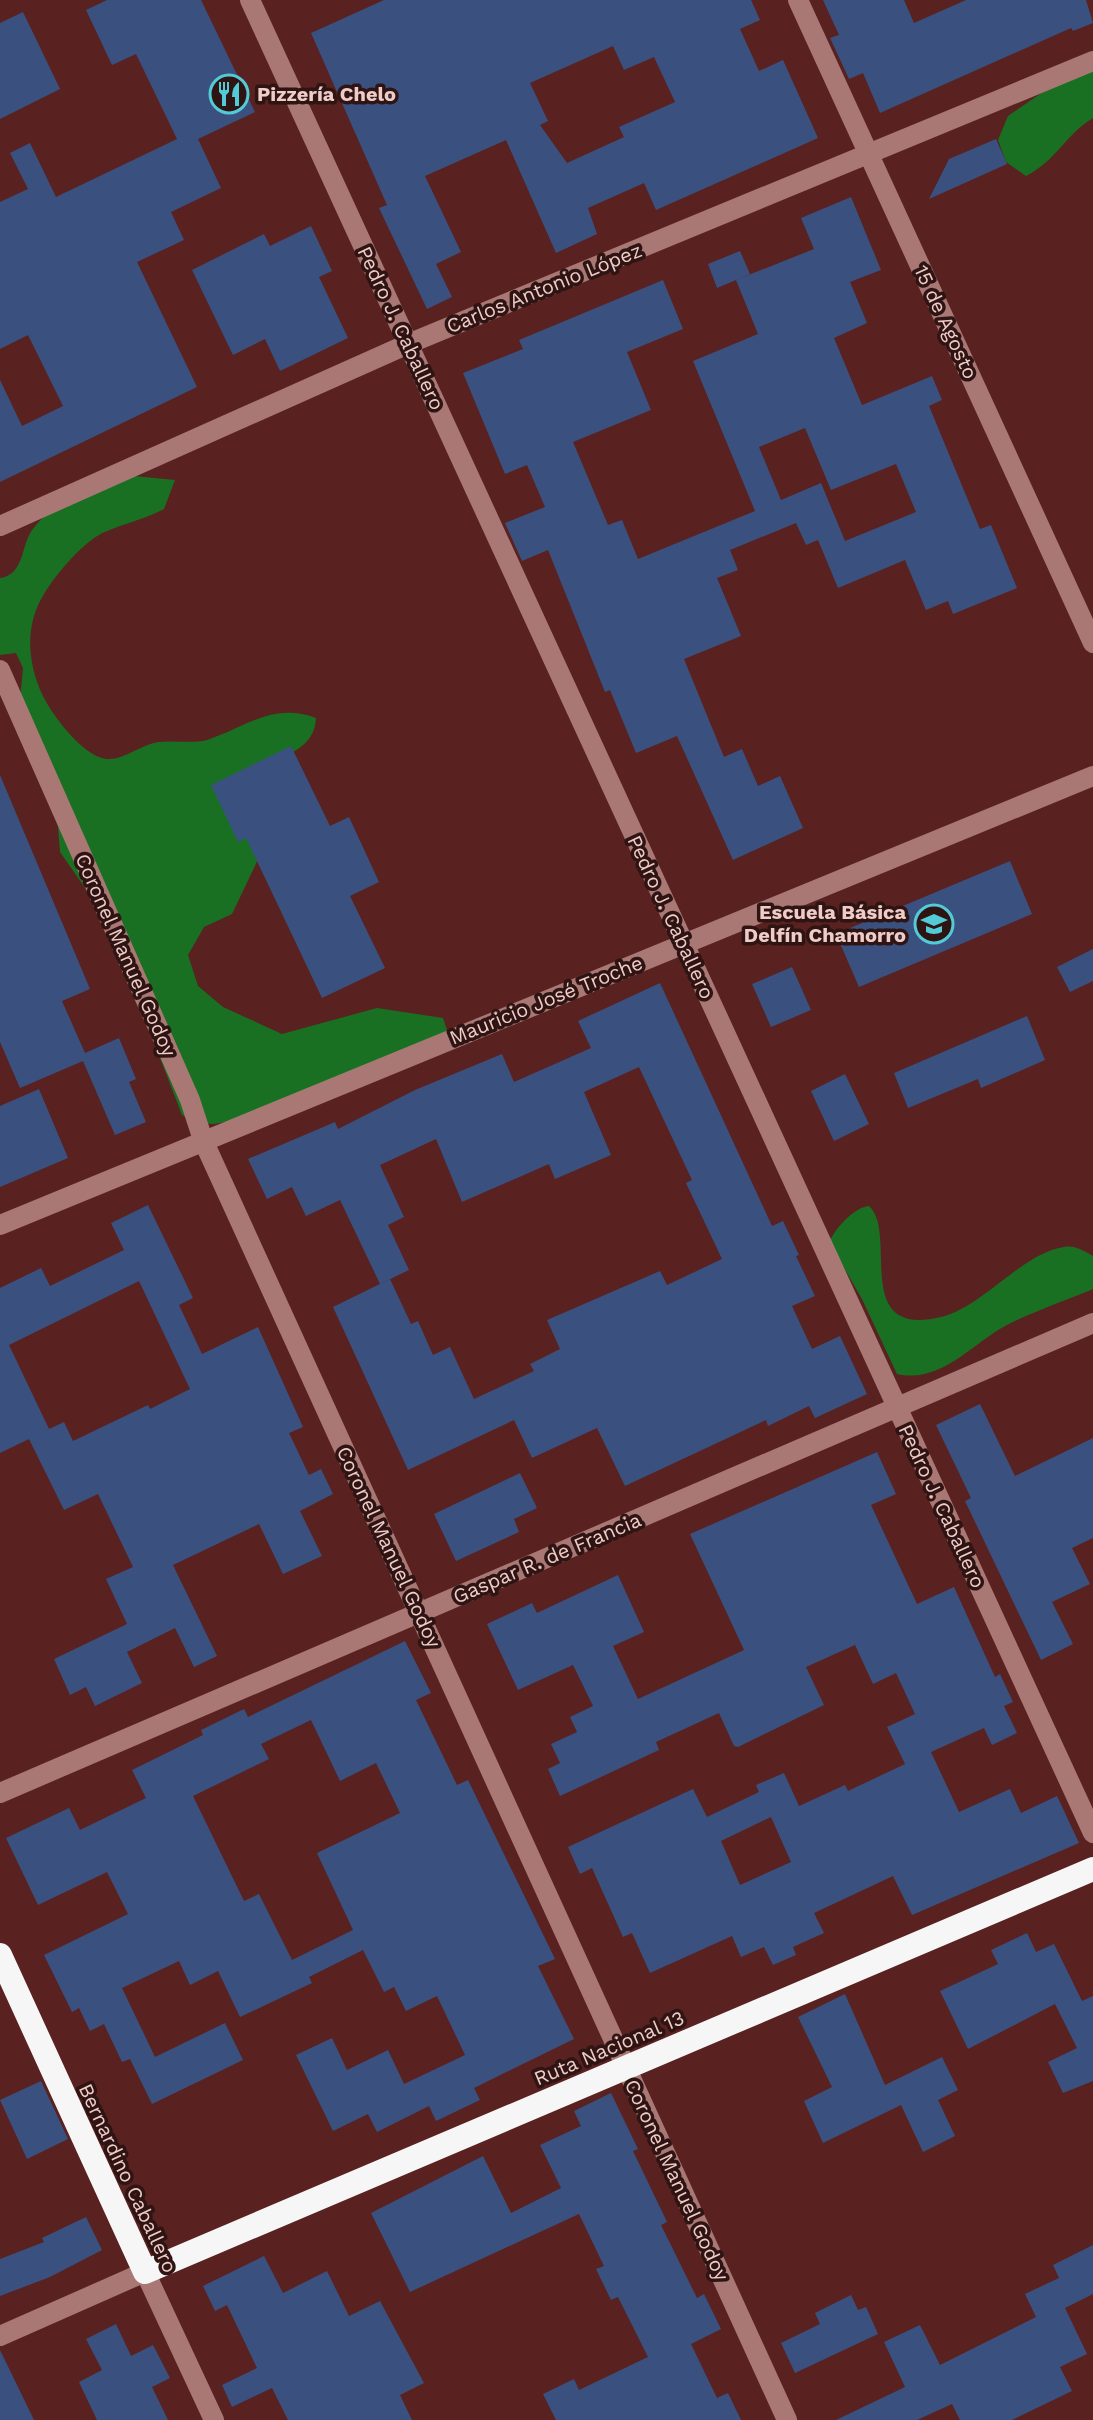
<svg xmlns="http://www.w3.org/2000/svg" width="1093" height="2420" font-family="'Work Sans',sans-serif">
<style>
.forest{fill:#1a7022}
.building{fill:#3a5180;fill-rule:evenodd}
.lines{fill:none;stroke-linecap:round;stroke-linejoin:round}
.minor{stroke:#a97874;stroke-width:20}
.highway{stroke:#f6f6f6;stroke-width:24}
.labels{text-anchor:middle;dominant-baseline:central;stroke-width:7;stroke-linejoin:round;paint-order:stroke}
.poi-label{font-size:20px;font-weight:bold;fill:#f0ccc8;stroke:#2e1413;text-anchor:start}
.street-label{font-size:20px;fill:#f0ccc8;stroke:#2e1413}
</style>
<rect width="100%" height="100%" fill="#59211f"/>
<g class="forest">
<path d="M 1093,64 L 1093,118 C 1065,135 1057,160 1026,176 L 1006,162 L 998,140 L 1008,116 L 1053,85 Z"/>
<path d="M 114,474 L 175,480 L 164,509 C 145,519 126,523 107,531 C 85,539 56,574 44,594 C 26,623 27,656 39,687 C 47,709 82,757 107,759 C 124,760 142,744 159,742 C 174,740 192,744 207,740 C 246,727 273,702 316,718 C 315,743 296,750 276,762 L 264,847 L 232,914 L 204,927 L 188,955 L 198,986 L 223,1007 L 282,1034 L 377,1008 L 443,1018 L 448,1033 L 310,1108 L 214,1124 L 196,1123 L 182,1115 L 106,918 L 60,852 L 56,802 L 17,733 L 23,668 L 16,653 L 0,655 L 0,578 C 24,575 21,546 32,530 C 53,502 84,490 114,474 Z"/>
<path d="M 869,1206 C 899,1233 850,1339 941,1317 C 983,1307 1022,1253 1064,1247 C 1074,1245 1084,1251 1093,1256 L 1093,1289 C 1065,1301 1034,1311 1007,1325 C 971,1344 941,1384 897,1374 L 862,1299 L 829,1242 C 836,1228 853,1208 869,1206 Z"/>
</g>
<g class="building">
<polygon points="107,0 201,0 255,112 198,139 221,188 171,212 184,240 137,262 197,387 0,482 0,380 22,426 63,406 28,335 0,349 0,202 28,189 10,153 30,143 56,197 177,139 136,54 112,65 86,10"/>
<path d="M 384,0 L 751,0 L 760,20 L 740,29 L 759,71 L 783,60 L 818,138 L 656,210 L 644,183 L 588,208 L 597,234 L 556,253 L 506,140 L 425,176 L 461,252 L 436,264 L 452,297 L 427,309 L 379,208 L 387,205 L 311,33 ZM 613,46 L 624,70 L 654,57 L 675,102 L 619,127 L 624,137 L 567,163 L 540,125 L 548,121 L 530,83 Z"/>
<polygon points="823,0 904,0 914,23 966,0 1086,0 1093,23 1073,31 1071,28 880,113 863,73 849,79 830,38 839,35"/>
<polygon points="23,12 60,89 0,119 0,23"/>
<polygon points="996,139 1007,164 929,199 949,159"/>
<path d="M 851,197 L 881,270 L 850,282 L 867,323 L 834,338 L 862,405 L 932,376 L 942,400 L 929,406 L 980,529 L 991,525 L 1017,588 L 953,614 L 948,601 L 926,610 L 905,560 L 838,588 L 818,540 L 806,545 L 796,523 L 730,550 L 738,570 L 717,578 L 741,636 L 684,659 L 724,757 L 742,749 L 758,786 L 780,776 L 803,828 L 733,860 L 677,736 L 636,753 L 610,690 L 605,692 L 548,550 L 522,561 L 505,523 L 545,507 L 527,465 L 505,474 L 463,373 L 523,349 L 519,340 L 663,280 L 683,329 L 627,352 L 651,410 L 573,442 L 608,525 L 622,520 L 638,559 L 755,511 L 693,361 L 758,334 L 736,280 L 717,288 L 708,264 L 740,251 L 750,274 L 736,280 L 814,249 L 801,218 ZM 805,428 L 831,490 L 896,464 L 916,512 L 845,541 L 821,483 L 781,500 L 759,447 Z"/>
<polygon points="311,226 332,271 319,277 348,338 280,371 265,339 233,355 192,270 264,234 270,246"/>
<polygon points="291,746 330,826 349,817 379,882 350,896 385,968 322,998 246,838 238,842 211,785"/>
<polygon points="0,775 90,989 62,1001 85,1053 119,1038 136,1079 129,1082 146,1122 115,1135 83,1061 20,1088 0,1042"/>
<polygon points="1010,861 1032,914 859,987 836,934"/>
<polygon points="1093,949 1093,981 1070,992 1057,967"/>
<polygon points="792,967 811,1010 771,1027 752,984"/>
<polygon points="660,983 772,1226 783,1221 799,1255 796,1256 815,1296 792,1306 812,1349 840,1336 867,1394 815,1418 809,1406 768,1426 766,1420 625,1486 597,1428 532,1458 514,1420 408,1470 333,1307 390,1279 411,1324 418,1321 433,1355 450,1347 474,1399 534,1371 530,1364 560,1349 547,1320 660,1271 667,1285 722,1259 686,1183 692,1180 639,1067 584,1092 611,1155 555,1179 549,1164 462,1202 436,1139 380,1165 404,1217 388,1225 409,1270 380,1284 340,1200 306,1216 292,1187 267,1199 248,1159 335,1122 338,1129 415,1090 502,1054 514,1082 591,1048 578,1021"/>
<polygon points="1027,1016 1045,1060 981,1088 978,1079 908,1108 894,1073"/>
<polygon points="845,1074 869,1124 834,1141 811,1091"/>
<polygon points="39,1089 68,1158 0,1187 0,1106"/>
<path d="M 148,1205 L 193,1298 L 179,1305 L 202,1354 L 258,1327 L 303,1427 L 289,1433 L 309,1475 L 321,1469 L 333,1494 L 300,1511 L 322,1556 L 283,1574 L 259,1524 L 173,1565 L 217,1656 L 194,1667 L 175,1628 L 127,1652 L 142,1683 L 95,1706 L 86,1687 L 70,1695 L 54,1659 L 127,1624 L 106,1579 L 133,1567 L 98,1494 L 64,1510 L 29,1439 L 0,1453 L 0,1288 L 41,1268 L 50,1286 L 124,1250 L 111,1223 ZM 139,1281 L 190,1389 L 150,1409 L 148,1405 L 73,1441 L 64,1422 L 49,1429 L 9,1345 Z"/>
<polygon points="980,1404 1015,1476 1093,1438 1093,1538 1072,1548 1090,1584 1052,1602 1073,1644 1041,1660 965,1501 971,1498 936,1425"/>
<path d="M 877,1452 L 896,1494 L 871,1505 L 917,1604 L 954,1587 L 995,1677 L 1000,1674 L 1013,1702 L 1004,1706 L 1017,1733 L 992,1745 L 984,1728 L 931,1752 L 959,1812 L 1010,1789 L 1021,1813 L 1057,1796 L 1079,1843 L 912,1915 L 893,1876 L 814,1913 L 824,1933 L 793,1947 L 796,1955 L 773,1965 L 764,1947 L 741,1957 L 732,1936 L 650,1973 L 632,1933 L 623,1937 L 592,1868 L 580,1874 L 568,1847 L 693,1789 L 707,1817 L 759,1792 L 756,1785 L 784,1773 L 799,1806 L 845,1785 L 848,1791 L 905,1764 L 887,1727 L 915,1714 L 896,1673 L 873,1684 L 855,1645 L 806,1667 L 824,1705 L 738,1747 L 734,1746 L 719,1713 L 656,1742 L 659,1750 L 560,1796 L 548,1769 L 560,1763 L 551,1744 L 577,1732 L 570,1717 L 593,1706 L 573,1665 L 518,1690 L 487,1624 L 532,1603 L 537,1613 L 618,1575 L 644,1632 L 613,1646 L 638,1699 L 744,1650 L 690,1534 ZM 771,1817 L 791,1862 L 740,1885 L 721,1841 Z"/>
<polygon points="520,1473 537,1508 514,1519 519,1532 456,1561 434,1514"/>
<path d="M 405,1641 L 431,1693 L 416,1700 L 457,1785 L 468,1780 L 555,1959 L 538,1966 L 574,2039 L 474,2088 L 480,2100 L 436,2121 L 429,2106 L 377,2132 L 368,2114 L 333,2131 L 296,2055 L 332,2038 L 347,2070 L 388,2050 L 404,2084 L 465,2055 L 437,1996 L 406,2011 L 394,1987 L 384,1992 L 363,1950 L 309,1977 L 312,1983 L 240,2017 L 218,1971 L 190,1985 L 179,1961 L 122,1988 L 155,2057 L 225,2023 L 243,2060 L 152,2104 L 130,2059 L 122,2062 L 104,2024 L 90,2031 L 79,2008 L 72,2012 L 44,1955 L 128,1914 L 107,1872 L 38,1905 L 6,1838 L 69,1808 L 80,1830 L 146,1798 L 132,1770 L 203,1735 L 201,1730 L 244,1709 L 248,1717 ZM 311,1720 L 340,1781 L 376,1763 L 400,1813 L 317,1853 L 353,1930 L 292,1960 L 259,1894 L 244,1901 L 193,1796 L 269,1759 L 261,1744 Z"/>
<polygon points="1027,1933 1036,1952 1054,1944 1082,2001 1093,1996 1093,2081 1063,2093 1048,2062 1077,2048 1055,2004 968,2049 940,1991 998,1964 991,1950"/>
<polygon points="845,1994 885,2085 942,2057 958,2090 938,2100 955,2136 923,2152 901,2105 823,2143 804,2101 832,2087 798,2017"/>
<polygon points="41,2081 68,2139 27,2159 0,2100"/>
<polygon points="611,2093 638,2149 633,2151 667,2222 661,2225 697,2298 704,2294 721,2329 691,2344 717,2398 728,2393 741,2420 556,2420 543,2394 574,2379 579,2390 648,2357 618,2297 611,2300 596,2269 604,2266 579,2214 410,2292 371,2213 483,2156 511,2213 561,2188 540,2145 581,2126 574,2111"/>
<polygon points="86,2217 102,2250 50,2277 0,2296 0,2259 44,2242 42,2238"/>
<polygon points="1093,2245 1093,2294 1065,2308 1087,2354 1060,2367 1072,2391 1012,2420 960,2420 952,2404 917,2420 836,2420 905,2387 884,2342 920,2325 940,2365 1036,2317 1025,2294 1059,2278 1053,2265"/>
<polygon points="264,2256 283,2293 327,2271 349,2316 380,2301 424,2383 400,2395 412,2420 288,2420 272,2388 232,2407 222,2385 257,2368 227,2305 215,2311 203,2286"/>
<polygon points="851,2295 858,2310 866,2307 878,2334 795,2373 781,2343 820,2324 815,2313"/>
<polygon points="116,2324 131,2356 153,2345 170,2378 152,2387 168,2420 97,2420 79,2382 102,2370 86,2339"/>
<polygon points="0,2350 34,2420 0,2420"/>
</g>
<g class="lines">
<g class="minor">
<polyline points="250,0 1093,1833"/>
<polyline points="798,0 1093,643"/>
<polyline points="0,526 408,344 1093,61"/>
<polyline points="0,670 190,1100 203,1140 787,2420"/>
<polyline points="0,1225 1093,776"/>
<polyline points="0,1793 1093,1323"/>
<polyline points="0,2336 145,2272 214,2420"/>
</g>
<polyline class="highway" points="0,1955 145,2272 1093,1869"/>
</g>
<defs>
<g id="restaurant-ring" transform="scale(2)"><circle r="9.5" fill="#2e1413" stroke="#52cbd7" stroke-width="1.5"/><path d="M-5-6h1v4h1v-4h1v4h1v-4h1v5L-1.5 .5V6h-2V.5L-5-1ZM5-6V6H3V1.5H1.5Q1.5-4 5-6Z" fill="#52cbd7"/></g>
<g id="school-ring" transform="scale(2)"><circle r="9.5" fill="#2e1413" stroke="#52cbd7" stroke-width="1.5"/><path d="M0-5L7-2L0 1L-7-2ZM-4 1L0 2.5L4 1V4Q0 6-4 4Z" fill="#52cbd7"/></g>
</defs>
<g fill-rule="evenodd">
<use href="#restaurant-ring" x="229" y="94"/>
<use href="#school-ring" x="934" y="924"/>
</g>
<g class="labels">
<g class="poi-label">
<text x="257" y="94">Pizzería Chelo</text>
<text x="906" y="912" text-anchor="end">Escuela Básica<tspan x="906" dy="23">Delfín Chamorro</tspan></text>
</g>
<g class="street-label">
<text transform="translate(544 288) rotate(-22)">Carlos Antonio López</text>
<text transform="translate(946 322) rotate(65)">15 de Agosto</text>
<text transform="translate(401 328) rotate(65)">Pedro J. Caballero</text>
<text transform="translate(671 917) rotate(65)">Pedro J. Caballero</text>
<text transform="translate(126 955) rotate(66)">Coronel Manuel Godoy</text>
<text transform="translate(546 1000) rotate(-22)">Mauricio José Troche</text>
<text transform="translate(942 1506) rotate(65)">Pedro J. Caballero</text>
<text transform="translate(389 1547) rotate(65)">Coronel Manuel Godoy</text>
<text transform="translate(547 1558) rotate(-23)">Gaspar R. de Francia</text>
<text transform="translate(609 2048) rotate(-23)">Ruta Nacional 13</text>
<text transform="translate(128 2178) rotate(65)">Bernardino Caballero</text>
<text transform="translate(677 2180) rotate(65)">Coronel Manuel Godoy</text>
</g>
</g>
</svg>
